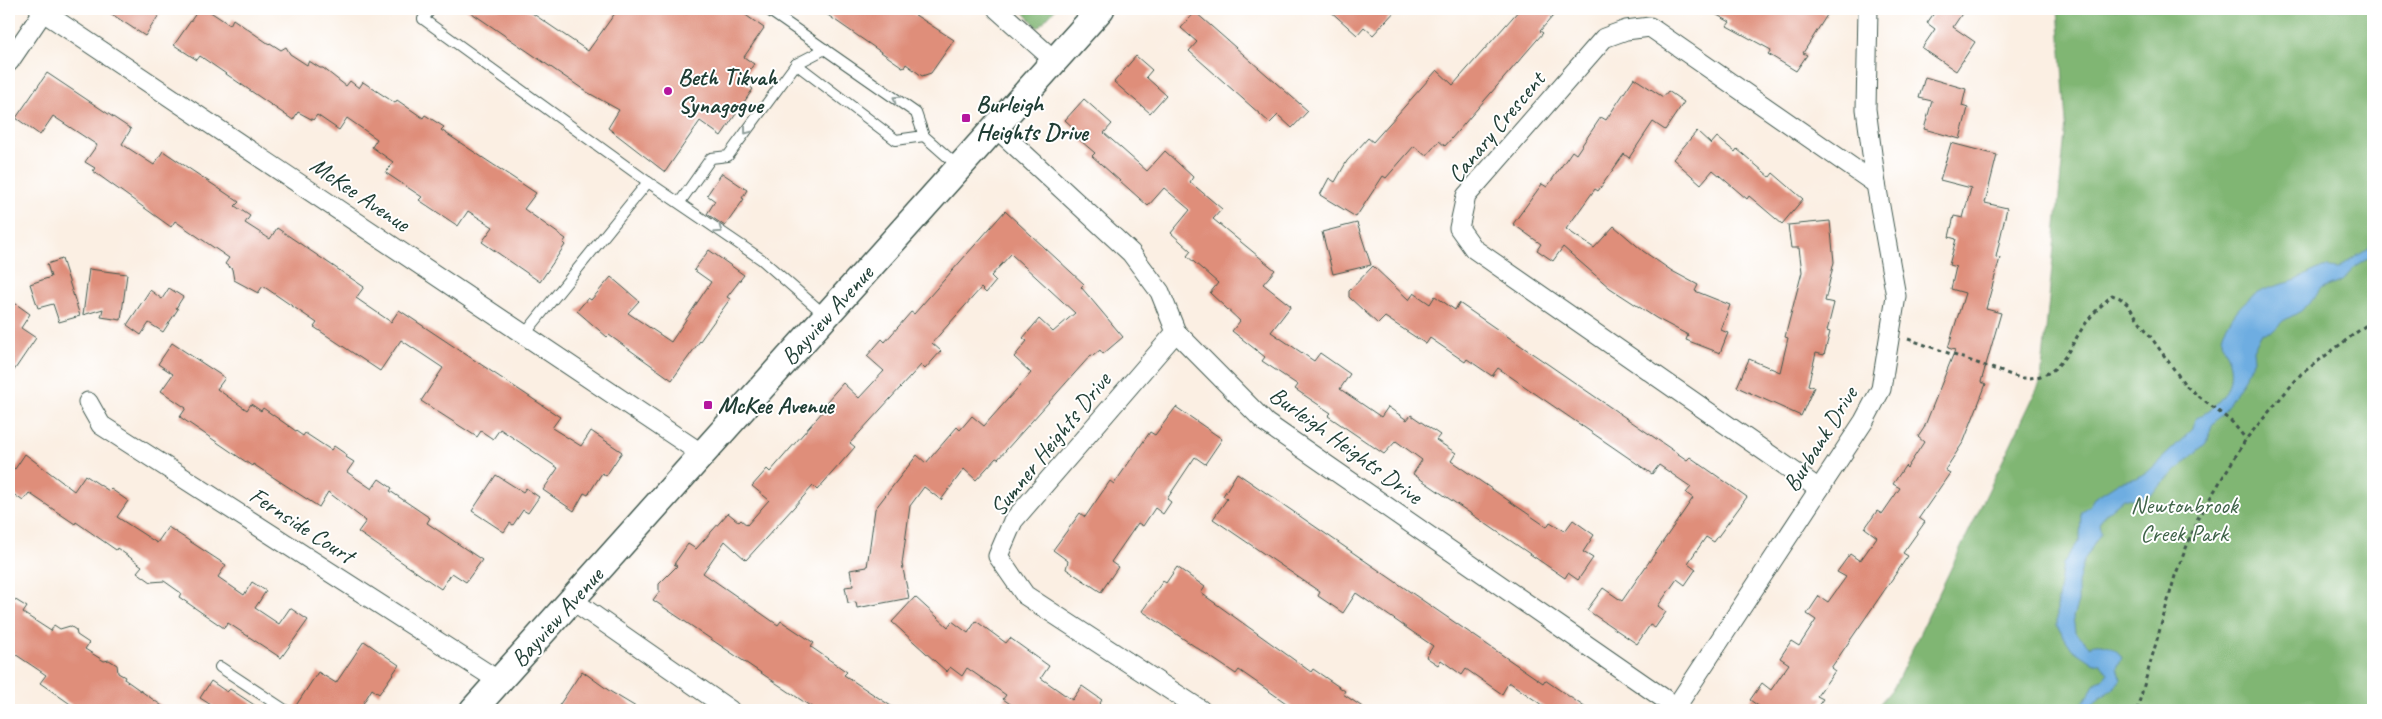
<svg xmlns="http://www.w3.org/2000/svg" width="2382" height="719" font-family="Caveat,sans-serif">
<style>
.forest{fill:#80b673;stroke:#507a54}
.water{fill:#6eade1;stroke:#46758a}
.building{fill:#df8e7a}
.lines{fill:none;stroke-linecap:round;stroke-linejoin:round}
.lane-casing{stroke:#40584e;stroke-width:12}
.street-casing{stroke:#40584e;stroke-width:21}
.secondary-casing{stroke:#40584e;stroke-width:29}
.path{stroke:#40584e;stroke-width:3;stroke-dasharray:4 4;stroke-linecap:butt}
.lane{stroke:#fff;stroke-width:10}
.street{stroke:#fff;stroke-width:19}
.secondary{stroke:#fff;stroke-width:26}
.oneway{stroke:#8f9e9a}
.poi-dot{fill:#b5179e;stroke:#fff;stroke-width:2}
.labels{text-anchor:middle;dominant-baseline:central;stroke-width:4;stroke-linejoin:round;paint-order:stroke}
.poi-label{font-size:24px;font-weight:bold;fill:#1f3d34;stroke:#fff;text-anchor:start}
.street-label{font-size:24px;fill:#1f3d34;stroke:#fff}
.park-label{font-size:24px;fill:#3f6348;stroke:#fff}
</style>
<rect width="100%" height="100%" fill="#fff"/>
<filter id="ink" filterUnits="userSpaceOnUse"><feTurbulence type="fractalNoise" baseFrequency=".02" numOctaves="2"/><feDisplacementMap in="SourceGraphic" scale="10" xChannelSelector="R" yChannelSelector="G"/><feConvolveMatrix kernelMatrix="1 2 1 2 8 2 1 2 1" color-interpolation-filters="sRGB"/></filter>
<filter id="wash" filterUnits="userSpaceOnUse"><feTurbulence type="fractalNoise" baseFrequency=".0096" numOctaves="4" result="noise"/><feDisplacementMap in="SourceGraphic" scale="20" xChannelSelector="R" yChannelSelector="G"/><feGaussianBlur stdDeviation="1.12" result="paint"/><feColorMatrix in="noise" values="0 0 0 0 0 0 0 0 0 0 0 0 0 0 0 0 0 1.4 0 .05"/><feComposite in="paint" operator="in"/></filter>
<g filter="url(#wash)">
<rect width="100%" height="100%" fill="#fbefe3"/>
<g class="forest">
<polygon points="1021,9 1055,9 1038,28"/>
<polygon points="2058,9 2373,9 2373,710 1874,710 1894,687 2041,381 2066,123"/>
</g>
<path class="water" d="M 2373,244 L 2373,255 L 2355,267 L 2342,281 L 2320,290 L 2301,311 L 2283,321 L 2273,331 L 2261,334 L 2253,350 L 2254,359 L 2250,368 L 2223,413 L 2212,425 L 2206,443 L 2148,497 L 2142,500 L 2124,498 L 2103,516 L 2099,524 L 2101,533 L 2084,560 L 2078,583 L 2078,602 L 2073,617 L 2075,632 L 2089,646 C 2101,640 2115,647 2122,657 L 2117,668 L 2121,679 C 2112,692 2098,698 2087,710 L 2079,710 L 2096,682 L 2102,680 L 2108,673 L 2100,664 L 2091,662 L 2072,649 L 2057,626 L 2057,607 L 2063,563 L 2080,540 L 2081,511 L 2089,506 L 2094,498 L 2119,482 L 2137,478 L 2151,469 L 2193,429 L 2195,419 C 2217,407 2236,389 2229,361 C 2227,354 2222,347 2222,339 C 2222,331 2227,325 2231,319 C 2248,293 2263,289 2291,282 C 2302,279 2312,270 2323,268 C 2327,267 2333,269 2338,269 C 2349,259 2362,255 2373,244 Z"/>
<g id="blocks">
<g class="building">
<polygon points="104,9 163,9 145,36"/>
<polygon points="199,9 206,9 230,25 233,19 269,44 270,43 281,50 286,47 290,54 307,65 309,61 320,68 323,68 346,86 350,81 359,88 363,82 395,103 397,100 423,118 425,115 444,127 441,130 536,193 524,209 566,239 563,243 565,245 540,282 482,242 493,227 468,211 458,226 419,200 422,197 386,173 393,162 372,147 377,139 347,118 339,130 317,115 313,120 298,112 293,120 200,56 197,60 174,45"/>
<polygon points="466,9 526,9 588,51 618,9 737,9 764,28 744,57 754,64 742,81 753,89 721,136 700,121 665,172 608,128 619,110 587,92"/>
<polygon points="819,9 906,9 954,40 931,73 922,76 906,64 904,68"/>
<polygon points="1328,9 1397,9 1373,35 1364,27 1357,35"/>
<polygon points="1520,9 1559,9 1540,31 1543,33 1445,146 1439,141 1426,156 1414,146 1386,178 1383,176 1356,217 1320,195 1329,178 1335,182 1347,161 1368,138 1373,142 1437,70 1453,85"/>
<polygon points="1706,9 1817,9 1827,15 1803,53 1807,55 1796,71 1768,54 1771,50 1727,26 1730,22"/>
<polygon points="1937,9 1965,9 1953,27 1975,42 1956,71 1922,48 1935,29 1927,23"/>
<polygon points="1195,12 1308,111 1292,128 1278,115 1270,123 1189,51 1197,42 1181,28"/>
<polygon points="1136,56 1152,70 1146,77 1166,95 1150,113 1114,82"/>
<polygon points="47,73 131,129 122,144 154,165 163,151 239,202 235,206 250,216 245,223 270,239 277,228 364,287 356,298 391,322 399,310 560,417 552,428 581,446 591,431 622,452 606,476 602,473 588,495 584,493 574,511 543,490 558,468 500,429 493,439 481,431 477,437 421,401 443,368 401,340 380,371 314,327 317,323 263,286 258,293 234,280 232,269 225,264 229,258 175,221 171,227 93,171 95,168 85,162 97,145 53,116 40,135 16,118"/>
<polygon points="1925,77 1966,89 1962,106 1968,108 1960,139 1924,129 1932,101 1919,98"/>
<polygon points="1634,78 1663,97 1668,91 1684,102 1665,130 1653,122 1629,158 1624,154 1598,191 1595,189 1566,229 1594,248 1614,226 1643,251 1672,271 1698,285 1695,291 1730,305 1721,330 1728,333 1720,353 1686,340 1688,335 1656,318 1610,288 1563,247 1553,261 1537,250 1541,244 1513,224 1542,184 1547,187 1572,151 1576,154 1601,117 1606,120"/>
<polygon points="1084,99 1112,124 1104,133 1147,171 1165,151 1193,177 1190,182 1222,209 1213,219 1275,270 1263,284 1291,306 1271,332 1314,361 1320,353 1350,374 1340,389 1381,417 1388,407 1407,420 1411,415 1440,435 1436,440 1456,453 1451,461 1547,527 1550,522 1565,531 1573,520 1594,535 1583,552 1593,558 1578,580 1568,573 1565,578 1413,474 1422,460 1396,441 1384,454 1328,416 1331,413 1295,389 1298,385 1262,361 1265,357 1232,331 1240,321 1210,293 1218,283 1187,256 1191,251 1171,233 1190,210 1164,188 1148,206 1092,156 1095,153 1075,136 1078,132 1065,120"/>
<polygon points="1697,131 1711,144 1717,137 1735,152 1737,149 1770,177 1773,173 1803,199 1782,224 1749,196 1747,199 1713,170 1701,184 1673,159"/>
<polygon points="1951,143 1997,155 1985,203 2007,208 1996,257 2000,258 1986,309 2001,313 1981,382 1986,384 1964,441 1945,470 1950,473 1919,518 1925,522 1903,553 1908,556 1831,668 1835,671 1817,696 1823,699 1815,710 1764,710 1750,700 1762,683 1771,690 1789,664 1780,658 1791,641 1799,646 1816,620 1807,614 1819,596 1828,602 1846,577 1837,572 1850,554 1860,561 1877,537 1865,528 1877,511 1882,514 1900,488 1893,484 1905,466 1907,468 1924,442 1918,437 1924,428 1955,350 1948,348 1965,293 1951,289 1956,267 1949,265 1956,239 1949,237 1954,216 1963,218 1971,188 1940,180"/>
<polygon points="722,173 747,190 742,198 744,199 725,226 707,214 715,201 707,195"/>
<polygon points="1005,211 1084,284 1081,287 1123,337 1103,354 1100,350 1093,356 1091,355 998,459 996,458 976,480 964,469 941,500 924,487 910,506 902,564 909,598 857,608 856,602 848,603 845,587 853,586 850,570 867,567 875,509 917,455 926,463 957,427 960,430 972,416 984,426 1031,373 1014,357 1027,341 1023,338 1039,319 1053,332 1075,313 1011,254 991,276 996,281 986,293 981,288 932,343 941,351 925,369 921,365 850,443 855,447 817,490 813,486 746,560 725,541 703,573 778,625 781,621 814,643 811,647 847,672 844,675 897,710 816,710 653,600 659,592 659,584 677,566 674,564 688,544 696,549 728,513 739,522 741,520 747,525 769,500 752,486 767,469 770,472 803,434 830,403 827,401 843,383 859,398 884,371 867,356 882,339 885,342 911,312 914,314"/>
<polygon points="1830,221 1834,262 1825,301 1834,303 1827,331 1830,332 1824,355 1816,353 1808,385 1814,387 1801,416 1737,387 1749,359 1780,372 1788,338 1785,337 1802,272 1799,248 1791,248 1788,225"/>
<polygon points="1357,223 1371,265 1333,274 1322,232"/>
<polygon points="709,250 744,275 727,297 730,299 672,380 609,335 607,337 577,311 588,298 591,300 611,277 639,301 628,313 671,342 711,282 694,270"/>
<polygon points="62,259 80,316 59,322 53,304 38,308 30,284 51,277 47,264"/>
<polygon points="1373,266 1409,300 1414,293 1430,304 1435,296 1455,310 1459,303 1687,460 1690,457 1747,497 1714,542 1706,537 1688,563 1696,569 1685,585 1677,579 1658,606 1666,612 1655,628 1650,625 1637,644 1587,610 1603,588 1622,601 1693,498 1686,493 1691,487 1659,465 1652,474 1498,368 1492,376 1467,359 1465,362 1430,338 1426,344 1385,317 1378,324 1349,297 1349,291"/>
<polygon points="89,269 127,274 121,320 101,317 103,309 83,315"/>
<polygon points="169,288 183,297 176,308 178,309 163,332 149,323 141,335 127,325 150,290 162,299"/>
<polygon points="9,299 30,314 21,328 36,338 9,378"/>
<polygon points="172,343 225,378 217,389 247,410 251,404 261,411 263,408 303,436 305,433 331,450 334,446 347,455 346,457 354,462 347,472 372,489 379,479 392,488 390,491 430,518 427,523 482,560 466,582 452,573 441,589 358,532 366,521 328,492 319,507 253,464 252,466 180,417 186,408 161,391 173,374 158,364"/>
<polygon points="1176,407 1222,439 1205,464 1195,457 1167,499 1171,502 1163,514 1155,508 1143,526 1138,523 1111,562 1118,567 1101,592 1066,569 1068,561 1053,550 1080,513 1085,517 1110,481 1114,484 1150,432 1155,435"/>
<polygon points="25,454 74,491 85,475 109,491 111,489 128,501 117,517 157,543 168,527 226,565 218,577 244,595 252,582 266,591 255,608 279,624 290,608 308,620 281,658 228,623 224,628 179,597 181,593 164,581 151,582 137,572 142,566 117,548 116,550 76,522 75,524 29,493 23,501 9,491 9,465 15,469"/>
<polygon points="1237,473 1543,683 1545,680 1589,710 1549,710 1509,682 1502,694 1466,669 1462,675 1441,660 1438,665 1426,657 1433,646 1356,593 1343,613 1318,596 1320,592 1213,519 1227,499 1223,496"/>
<polygon points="496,475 523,492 526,488 539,497 528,513 523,510 513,525 510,523 504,532 472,511"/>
<polygon points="1177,567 1205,587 1201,593 1311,672 1313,669 1345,691 1343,694 1367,710 1296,710 1239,670 1236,674 1142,611 1163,581 1166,583"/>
<polygon points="915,597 948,627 952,621 968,633 976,621 1006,643 1010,638 1049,666 1041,678 1072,700 1082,686 1102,700 1095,710 1019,710 1003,699 1006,695 967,668 962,676 950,667 947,672 892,622"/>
<polygon points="14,599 27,607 23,613 51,631 54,625 60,629 70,626 76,630 77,635 89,643 85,649 104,661 109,660 117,665 118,673 125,677 124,679 168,710 79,710 40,683 46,675 9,650 9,603 10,604"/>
<polygon points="364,641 399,665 379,694 372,689 359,710 293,710 318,672 336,683"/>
<polygon points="582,671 611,692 641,710 556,710"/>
<polygon points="211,681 227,692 230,689 262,710 219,710 200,698"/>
</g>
</g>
</g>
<g filter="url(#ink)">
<use href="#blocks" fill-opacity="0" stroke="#40584e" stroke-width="1"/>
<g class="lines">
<g class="lane-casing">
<g id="lane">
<polyline points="431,9 423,19 648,182 761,259 825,315"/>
<polyline points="767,9 916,113 924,136 959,167"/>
<polyline points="796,64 896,140 924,136"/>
<polyline points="680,202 711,158 728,156 796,64 825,49"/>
<polyline points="524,335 648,182"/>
<polyline points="220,667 285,710"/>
</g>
</g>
<g class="street-casing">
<g id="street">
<polyline points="39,9 702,454"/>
<polyline points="997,9 1055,61"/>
<polyline points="9,62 45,9"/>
<polyline points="995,127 1131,253 1160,292 1176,332 1266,423 1676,707"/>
<polyline points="1176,332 1013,521 998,556 1025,595 1201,710"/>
<polyline points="88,402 101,425 499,681"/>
<polyline points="1819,489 1474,249 1459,228 1466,196 1604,38 1626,30 1650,27 1876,184"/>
<polyline points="572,600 730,710"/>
<polyline points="1674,710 1864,421 1881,389 1896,296 1876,184 1866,109 1868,9"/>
</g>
</g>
<g class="secondary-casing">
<polyline id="secondary" points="473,710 1101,9"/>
</g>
<g class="path">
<path d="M 1908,339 L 2020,378 C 2062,380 2065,352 2086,323 C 2093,313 2103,304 2112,295 L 2120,298 L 2127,304 L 2186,386 L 2232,422 L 2246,439"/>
<polyline points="2137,710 2175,576 2198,518 2246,439 2301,374 2373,320"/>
</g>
<use href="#lane" class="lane"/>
<use href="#street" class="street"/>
<use href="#secondary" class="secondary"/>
</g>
<defs><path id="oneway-chevron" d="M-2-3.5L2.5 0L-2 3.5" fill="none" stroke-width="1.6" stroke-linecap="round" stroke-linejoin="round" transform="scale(1.25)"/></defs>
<g class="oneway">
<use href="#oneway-chevron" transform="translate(896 99) rotate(-145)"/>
<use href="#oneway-chevron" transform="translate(747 131) rotate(127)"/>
<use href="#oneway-chevron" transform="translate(719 230) rotate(35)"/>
</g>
</g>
<g class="poi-dot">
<circle cx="668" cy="91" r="5"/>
<rect x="961" y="113" width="10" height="10" rx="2.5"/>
<rect x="703" y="400" width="10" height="10" rx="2.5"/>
</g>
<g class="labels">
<g class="poi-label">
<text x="678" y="77">Beth Tikvah<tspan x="678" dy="28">Synagogue</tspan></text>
<text x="976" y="104">Burleigh<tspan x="976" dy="28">Heights Drive</tspan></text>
<text x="718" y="405">McKee Avenue</text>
</g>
<g class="street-label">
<text transform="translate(1496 127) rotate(-50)">Canary Crescent</text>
<text transform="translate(360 194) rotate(34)">McKee Avenue</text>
<text transform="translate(827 315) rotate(-48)">Bayview Avenue</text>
<text transform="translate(1820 439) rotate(-58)">Burbank Drive</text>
<text transform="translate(1050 444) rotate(-51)">Sumner Heights Drive</text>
<text transform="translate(1346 445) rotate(36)">Burleigh Heights Drive</text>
<text transform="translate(302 525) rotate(33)">Fernside Court</text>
<text transform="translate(557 617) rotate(-48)">Bayview Avenue</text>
</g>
<g class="park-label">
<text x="2184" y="505">Newtonbrook<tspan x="2184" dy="28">Creek Park</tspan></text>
</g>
</g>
<rect width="2382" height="719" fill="none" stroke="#fff" stroke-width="30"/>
</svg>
